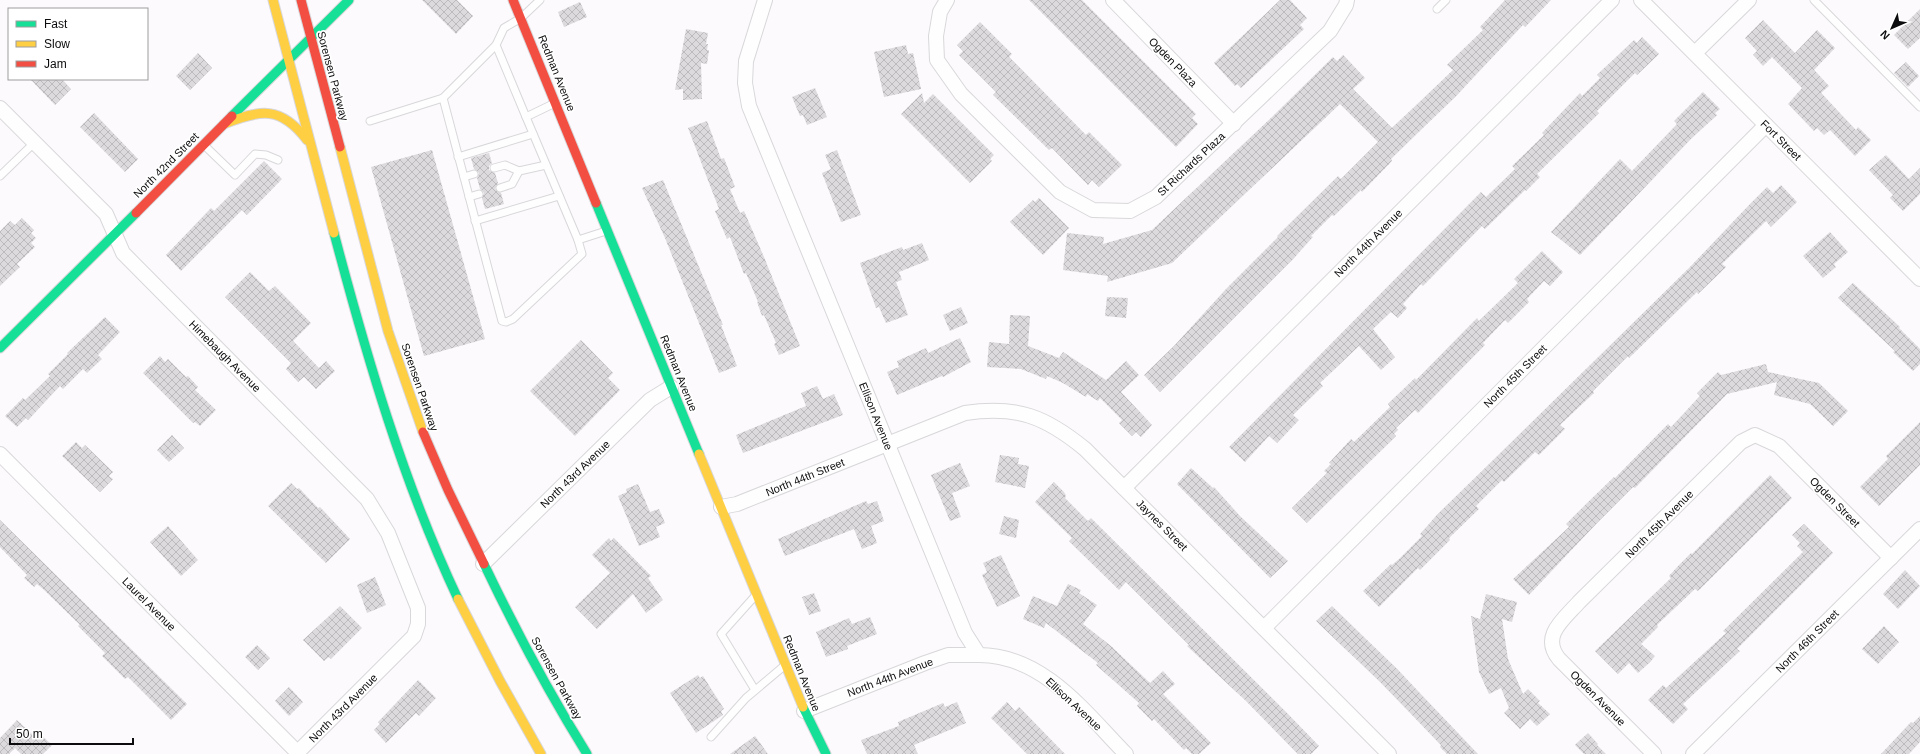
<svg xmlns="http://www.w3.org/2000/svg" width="1920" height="754" font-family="Arial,sans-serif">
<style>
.building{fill:url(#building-cross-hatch)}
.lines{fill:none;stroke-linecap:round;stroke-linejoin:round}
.lane-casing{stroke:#d8d7d9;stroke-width:9}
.street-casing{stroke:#d8d7d9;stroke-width:16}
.fast-casing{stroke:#d8d7d9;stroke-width:11}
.slow-casing{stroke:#d8d7d9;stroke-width:11}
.jam-casing{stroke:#d8d7d9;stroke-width:11}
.lane{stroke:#fffeff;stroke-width:7}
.street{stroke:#fffeff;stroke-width:14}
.fast{stroke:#16e098;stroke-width:9}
.slow{stroke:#ffcf43;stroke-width:9}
.jam{stroke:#f24e42;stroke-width:9}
.labels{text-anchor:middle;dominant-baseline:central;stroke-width:3.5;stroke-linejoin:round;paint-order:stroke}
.street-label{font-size:11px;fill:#0c0b0d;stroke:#fff}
</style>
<defs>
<pattern id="building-cross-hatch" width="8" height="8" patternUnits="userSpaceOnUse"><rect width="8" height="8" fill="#dcdadc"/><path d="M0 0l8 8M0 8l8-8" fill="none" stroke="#bcbabc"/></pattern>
</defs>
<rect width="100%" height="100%" fill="#fcfafd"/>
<g class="building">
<polygon points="422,0 457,0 473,16 456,34"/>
<polygon points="1029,0 1082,0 1196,114 1192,118 1198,124 1176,147"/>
<polygon points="1280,0 1290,0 1307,18 1300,25 1304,29 1241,88 1237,84 1235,86 1214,63"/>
<polygon points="1505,0 1551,0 1525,27 1523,25 1456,96 1391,159 1392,161 1362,192 1361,190 1334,216 1332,215 1311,236 1313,237 1293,259 1160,392 1144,375 1174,346 1226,289 1278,237 1277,236 1338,176 1341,179 1378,142 1340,104 1172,263 1107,282 1108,276 1063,270 1067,233 1104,237 1103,244 1152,230 1272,117 1333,57 1337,61 1343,55 1365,78 1353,89 1392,128 1453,70 1447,65 1483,30 1480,27"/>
<polygon points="580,2 587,17 564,27 558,12"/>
<polygon points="1920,9 1920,38 1908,49 1894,35"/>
<polygon points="1763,20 1795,53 1817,30 1835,48 1814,70 1829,86 1821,93 1856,130 1858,127 1871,140 1855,156 1830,130 1824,135 1817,128 1814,131 1788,104 1802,88 1772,57 1763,66 1753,55 1757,51 1745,38"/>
<polygon points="980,22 1012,54 1009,57 1086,135 1089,132 1122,165 1099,187 1092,180 1088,185 1052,148 1049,150 993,95 996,92 959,55 963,51 957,45"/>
<polygon points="686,29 708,33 706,44 708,44 707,50 709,50 707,64 701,63 702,99 683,100 683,89 675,90"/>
<polygon points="1642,37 1659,54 1637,75 1635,73 1597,111 1599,113 1537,174 1540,177 1526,191 1525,190 1485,229 1482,226 1423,286 1421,284 1403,304 1407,308 1398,318 1391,312 1373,329 1395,357 1381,370 1359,346 1320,383 1323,386 1293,415 1299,420 1277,443 1269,436 1245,462 1229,447 1481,192 1486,197 1515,169 1512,166 1544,135 1542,133 1580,93 1582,96 1600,78 1597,75 1634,40 1637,43"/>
<polygon points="906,45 908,54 913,53 921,89 884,97 874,52"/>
<polygon points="198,53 212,68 190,90 176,76"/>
<polygon points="1906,62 1919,76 1908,87 1894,73"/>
<polygon points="30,79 62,79 71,89 55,105"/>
<polygon points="815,88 827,117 807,125 803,115 800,116 792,97"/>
<polygon points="1703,92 1720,109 1715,113 1717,115 1691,139 1580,255 1551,232 1620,159 1632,171 1677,124 1674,121"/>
<polygon points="922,93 924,103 933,94 994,155 990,159 992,161 970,183 901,114"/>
<polygon points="94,113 138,159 125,172 80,127"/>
<polygon points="707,121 721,159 724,158 735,187 730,189 740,213 744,211 764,257 800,346 779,355 774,344 776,343 764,315 762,316 757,302 758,302 746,273 744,274 730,237 727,239 715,211 719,209 688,128"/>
<polygon points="432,150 485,339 424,356 371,167"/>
<polygon points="837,150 861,215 841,222 822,173 831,169 825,155"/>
<polygon points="489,153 492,163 489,166 489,170 495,173 498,183 495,189 501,193 504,204 485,209 482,198 484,193 480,189 477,178 479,173 474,169 471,158"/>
<polygon points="1886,155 1909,179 1920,168 1920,194 1903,211 1890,198 1893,195 1869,170"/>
<polygon points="264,161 282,179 247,215 242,210 181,271 166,255 211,208 214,211"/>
<polygon points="663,180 723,325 721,325 737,366 719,373 665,238 642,188"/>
<polygon points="1781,185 1797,202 1771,227 1766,221 1722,264 1726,267 1698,294 1697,292 1629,358 1628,356 1593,391 1594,393 1560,425 1565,429 1539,455 1535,452 1504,482 1502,480 1476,506 1479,509 1449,538 1450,540 1420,570 1418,568 1379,607 1363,591 1391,564 1392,565 1399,559 1422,536 1420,534 1437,515 1690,267 1749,205 1767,187 1773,193"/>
<polygon points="1039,198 1069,228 1043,255 1010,222 1033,200 1035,202"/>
<polygon points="22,218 34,230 31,233 36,238 31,243 35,247 17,264 20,267 0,286 0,231 10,221 15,225"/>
<polygon points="1830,232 1848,252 1834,264 1836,267 1823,278 1803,256"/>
<polygon points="922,243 929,260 899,272 902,280 896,282 908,315 886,323 879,307 876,308 860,263 902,247 903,250"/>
<polygon points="1542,251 1563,272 1550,286 1544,281 1527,299 1529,302 1508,323 1505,320 1483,343 1485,345 1418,413 1415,410 1396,428 1398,430 1394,434 1396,436 1307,523 1292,508 1327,473 1324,471 1331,464 1329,463 1351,439 1354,442 1390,407 1388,404 1415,378 1416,380 1477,318 1479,321 1518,283 1514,279"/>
<polygon points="250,272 269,291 275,286 311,323 293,341 319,368 326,361 335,371 316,389 304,377 298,382 286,369 291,363 225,297"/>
<polygon points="1853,283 1900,327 1899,328 1920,349 1920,364 1913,371 1893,352 1895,351 1838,298"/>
<polygon points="1107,297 1128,298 1126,318 1105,316"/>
<polygon points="961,307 968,323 950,331 943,315"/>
<polygon points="1010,315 1030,316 1028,346 1059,358 1063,352 1106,380 1126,361 1139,375 1121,392 1152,425 1141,437 1136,432 1132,436 1119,423 1122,420 1100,398 1098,401 1087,394 1086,397 1063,383 1047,376 1046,379 1021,369 987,367 989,342 1009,344"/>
<polygon points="105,317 120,332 98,355 102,359 87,373 83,369 63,389 60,386 28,420 26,418 17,427 5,416 23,398 25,400 50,376 48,374 68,354 67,353"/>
<polygon points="960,338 971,362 943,377 942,376 897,395 887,372 899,367 897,361 926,348 928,353"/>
<polygon points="581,340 613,373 608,378 620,390 575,436 530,391"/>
<polygon points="160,356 165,362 168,359 186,377 188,376 198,387 195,390 216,410 200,426 195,422 193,423 143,373"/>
<polygon points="1766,364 1768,372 1819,383 1848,411 1833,426 1810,404 1774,395 1777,382 1727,394 1635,488 1633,487 1598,522 1529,595 1513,579 1569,527 1566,524 1587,503 1614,477 1615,478 1668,424 1671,427 1700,396 1697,393 1718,372 1721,375"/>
<polygon points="817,386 823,399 834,394 843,415 743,453 736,435 806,406 801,393"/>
<polygon points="1920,422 1920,465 1879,506 1860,487 1888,459 1886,456"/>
<polygon points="172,435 184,448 169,462 157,450"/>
<polygon points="76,442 82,448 85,445 113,472 109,476 113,479 100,492 62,456"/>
<polygon points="1000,455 1019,458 1018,464 1029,466 1025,488 995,482"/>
<polygon points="960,463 970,486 952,493 961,517 950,521 931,475"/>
<polygon points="1191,468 1213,488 1214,487 1240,516 1288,561 1270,578 1177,484"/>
<polygon points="1770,475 1792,498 1698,591 1695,589 1657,625 1658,627 1641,644 1655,656 1650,662 1638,673 1629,663 1618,674 1595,651 1671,578 1669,576 1678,566 1691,553 1692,554"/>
<polygon points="1054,482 1064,492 1066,496 1065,498 1088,521 1091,518 1289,715 1319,746 1311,754 1298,754 1246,701 1187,646 1189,645 1126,582 1119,590 1069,541 1072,538 1035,502"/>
<polygon points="291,483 297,489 299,488 318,508 320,507 350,539 326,563 268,506"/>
<polygon points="638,484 650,512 659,509 665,523 656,527 660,537 639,546 618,496 627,492 626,489"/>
<polygon points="866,501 868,504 877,501 884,521 871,526 877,543 862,549 854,529 785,556 778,539"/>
<polygon points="1004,516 1019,520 1016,538 999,534"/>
<polygon points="0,520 187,704 171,720 128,677 125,679 102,656 105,653 78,626 80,625 43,589 37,584 34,587 24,578 27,575 0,547"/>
<polygon points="1804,524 1833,553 1737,649 1740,651 1683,704 1688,709 1673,724 1648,700 1663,685 1666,688 1726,633 1723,631 1803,552 1797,546 1800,543 1792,535"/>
<polygon points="168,526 198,560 181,576 150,542"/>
<polygon points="609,538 611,541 614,538 651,576 648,578 663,600 646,613 633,594 597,629 575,607 610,573 592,555"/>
<polygon points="1001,555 1020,596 997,607 982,575 987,572 983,563"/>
<polygon points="1905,570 1920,586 1898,609 1883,594"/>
<polygon points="375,577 386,605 367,613 357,585"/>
<polygon points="1068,584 1081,590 1079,593 1097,605 1083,624 1111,646 1150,683 1163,671 1175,684 1163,694 1211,743 1199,754 1192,754 1186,748 1184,750 1154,719 1152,721 1137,706 1139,703 1096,665 1098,663 1046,623 1044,628 1023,619 1033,596 1057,606"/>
<polygon points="814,593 821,611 809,615 802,597"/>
<polygon points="1486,594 1517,602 1512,622 1502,619 1508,659 1523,694 1528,689 1540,701 1538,703 1550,714 1537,726 1530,719 1520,729 1504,713 1509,708 1501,688 1489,694 1479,672 1471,616 1480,619"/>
<polygon points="340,606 362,628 331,659 329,657 324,661 303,640"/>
<polygon points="1332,606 1397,669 1478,754 1447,754 1440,747 1441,745 1380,682 1316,621"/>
<polygon points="870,617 877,634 847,646 848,649 826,657 816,632 849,618 852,624"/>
<polygon points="1884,626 1899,642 1878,664 1862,649"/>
<polygon points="257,645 270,658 258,670 245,657"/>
<polygon points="698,675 700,678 703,676 724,709 721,711 723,715 696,733 670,693"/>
<polygon points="418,680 436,698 419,716 416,713 386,743 374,730 380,724 378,722"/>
<polygon points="289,687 303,702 289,716 275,701"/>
<polygon points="957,702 966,723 914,745 918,754 867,754 861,740 899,726 898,722 943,703 945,707"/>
<polygon points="1007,702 1015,711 1019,707 1065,754 1027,754 991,718"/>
<polygon points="1920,716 1920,742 1909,754 1881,754 1911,722 1913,723"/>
<polygon points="17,720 33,735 37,731 52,745 43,754 21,754 15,748 9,754 0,754 0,738"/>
<polygon points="1588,733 1598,744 1597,745 1606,754 1584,754 1575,745"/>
<polygon points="755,736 768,754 730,754"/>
</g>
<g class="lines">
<g class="lane-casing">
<g id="lane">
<polyline points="1814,0 1920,107"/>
<polyline points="1437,9 1446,0"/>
<polyline points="443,98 502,321 506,322 513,319 582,254 578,240"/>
<polyline points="555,103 526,117 578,240 606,231"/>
<polyline points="526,117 496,45 504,28 521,18 540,0"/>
<polyline points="370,121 443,98 496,45"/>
<polyline points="205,146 235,175 255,154 266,155 278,160"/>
<polyline points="458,157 533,134"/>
<polyline points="494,168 505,165 519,171 512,184 500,188"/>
<polyline points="519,171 546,165"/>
<polyline points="0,176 34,143"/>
<polyline points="464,177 474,174"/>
<polyline points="469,197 479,194"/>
<polyline points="475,221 559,196"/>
<polyline points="755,690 721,634 755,596"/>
<polyline points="711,737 746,698 784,666"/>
</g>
</g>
<g class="street-casing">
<g id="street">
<path d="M 765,0 L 746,61 L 745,83 L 749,106 L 965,633 L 979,655 C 1043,655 1085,712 1126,754"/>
<polyline points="947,0 940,12 936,36 937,60 961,94 1060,192 1093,210 1130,211 1156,197 1330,31 1346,5 1347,0"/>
<polyline points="1113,0 1234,124"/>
<polyline points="1641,0 1920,279"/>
<polyline points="1695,53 1749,0"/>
<polyline points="0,108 106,214 123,253 367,499 388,533 418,608 418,624 414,636 296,754"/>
<polyline points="0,454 299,754"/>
<polyline points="1124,488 1612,0"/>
<path d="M 721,507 L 737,504 L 965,413 C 1017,405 1046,417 1085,449 L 1389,754"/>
<polyline points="483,564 650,400 671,387"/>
<polyline points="1264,628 1766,125"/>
<polyline points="804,711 925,663 948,655 979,655"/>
<path d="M 1654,754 L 1559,659 C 1540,636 1564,619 1579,602 L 1741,442 L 1755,435 L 1779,446 L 1891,558"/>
<polyline points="1693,754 1920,529"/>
</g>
</g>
<g class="fast-casing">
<g id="fast">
<polyline points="232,116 349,0"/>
<polyline points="596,203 699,454"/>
<path d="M 334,233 C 367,358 403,482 458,599"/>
<polyline points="0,348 136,213"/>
<path d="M 484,564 C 515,629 549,693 587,754"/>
<polyline points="803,707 826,754"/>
</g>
</g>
<g class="slow-casing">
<g id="slow">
<polyline points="273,0 334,233"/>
<path d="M 224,124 C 261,109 281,106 307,140"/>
<polyline points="340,147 388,331 423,432"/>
<polyline points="699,454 803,707"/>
<polyline points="458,599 500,681 541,754"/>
</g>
</g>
<g class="jam-casing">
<g id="jam">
<polyline points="301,0 340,147"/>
<polyline points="513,0 596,203"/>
<polyline points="136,213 232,116"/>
<polyline points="423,432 448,490 484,564"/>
</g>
</g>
<use href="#lane" class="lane"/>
<use href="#street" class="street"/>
<use href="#fast" class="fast"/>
<use href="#slow" class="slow"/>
<use href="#jam" class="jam"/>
</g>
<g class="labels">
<g class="street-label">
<text transform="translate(1173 62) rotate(46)">Ogden Plaza</text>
<text transform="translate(557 73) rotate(68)">Redman Avenue</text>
<text transform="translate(333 76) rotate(75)">Sorensen Parkway</text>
<text transform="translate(1781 140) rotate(45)">Fort Street</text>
<text transform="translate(1191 164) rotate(-43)">St Richards Plaza</text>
<text transform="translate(166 165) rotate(-45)">North 42nd Street</text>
<text transform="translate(1368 243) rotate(-45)">North 44th Avenue</text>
<text transform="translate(225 356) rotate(45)">Himebaugh Avenue</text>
<text transform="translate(679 373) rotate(68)">Redman Avenue</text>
<text transform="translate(1515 376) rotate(-45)">North 45th Street</text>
<text transform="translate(420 387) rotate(71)">Sorensen Parkway</text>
<text transform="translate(876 416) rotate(68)">Ellison Avenue</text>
<text transform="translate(575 474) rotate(-44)">North 43rd Avenue</text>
<text transform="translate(805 477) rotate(-22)">North 44th Street</text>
<text transform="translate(1835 502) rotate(45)">Ogden Street</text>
<text transform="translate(1659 524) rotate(-45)">North 45th Avenue</text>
<text transform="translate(1162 525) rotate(45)">Jaynes Street</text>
<text transform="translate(149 604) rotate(45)">Laurel Avenue</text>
<text transform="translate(1807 641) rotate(-45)">North 46th Street</text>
<text transform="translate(802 673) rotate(68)">Redman Avenue</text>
<text transform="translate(890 677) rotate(-21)">North 44th Avenue</text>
<text transform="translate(557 678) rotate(61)">Sorensen Parkway</text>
<text transform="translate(1598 698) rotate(45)">Ogden Avenue</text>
<text transform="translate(1074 704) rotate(43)">Ellison Avenue</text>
<text transform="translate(343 708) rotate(-45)">North 43rd Avenue</text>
</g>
</g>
<rect x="8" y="8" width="140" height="72" fill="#ffffff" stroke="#9e9d9e"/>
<rect x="16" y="21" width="20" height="6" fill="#16e098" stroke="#9e9d9e"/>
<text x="44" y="28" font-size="12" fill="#0c0b0d">Fast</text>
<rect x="16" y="41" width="20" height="6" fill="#ffcf43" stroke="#9e9d9e"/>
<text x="44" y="48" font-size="12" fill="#0c0b0d">Slow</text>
<rect x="16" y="61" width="20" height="6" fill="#f24e42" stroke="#9e9d9e"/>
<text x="44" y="68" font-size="12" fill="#0c0b0d">Jam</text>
<g transform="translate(1892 28) rotate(225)" stroke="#ffffff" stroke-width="3" paint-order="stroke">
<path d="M0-3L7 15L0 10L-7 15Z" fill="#0c0b0d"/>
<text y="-6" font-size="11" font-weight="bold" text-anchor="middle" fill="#0c0b0d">N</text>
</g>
<path d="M10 738v6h123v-6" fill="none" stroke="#0c0b0d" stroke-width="2"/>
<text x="16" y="738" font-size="12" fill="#0c0b0d" stroke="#ffffff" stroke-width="3" paint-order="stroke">50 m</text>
</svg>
